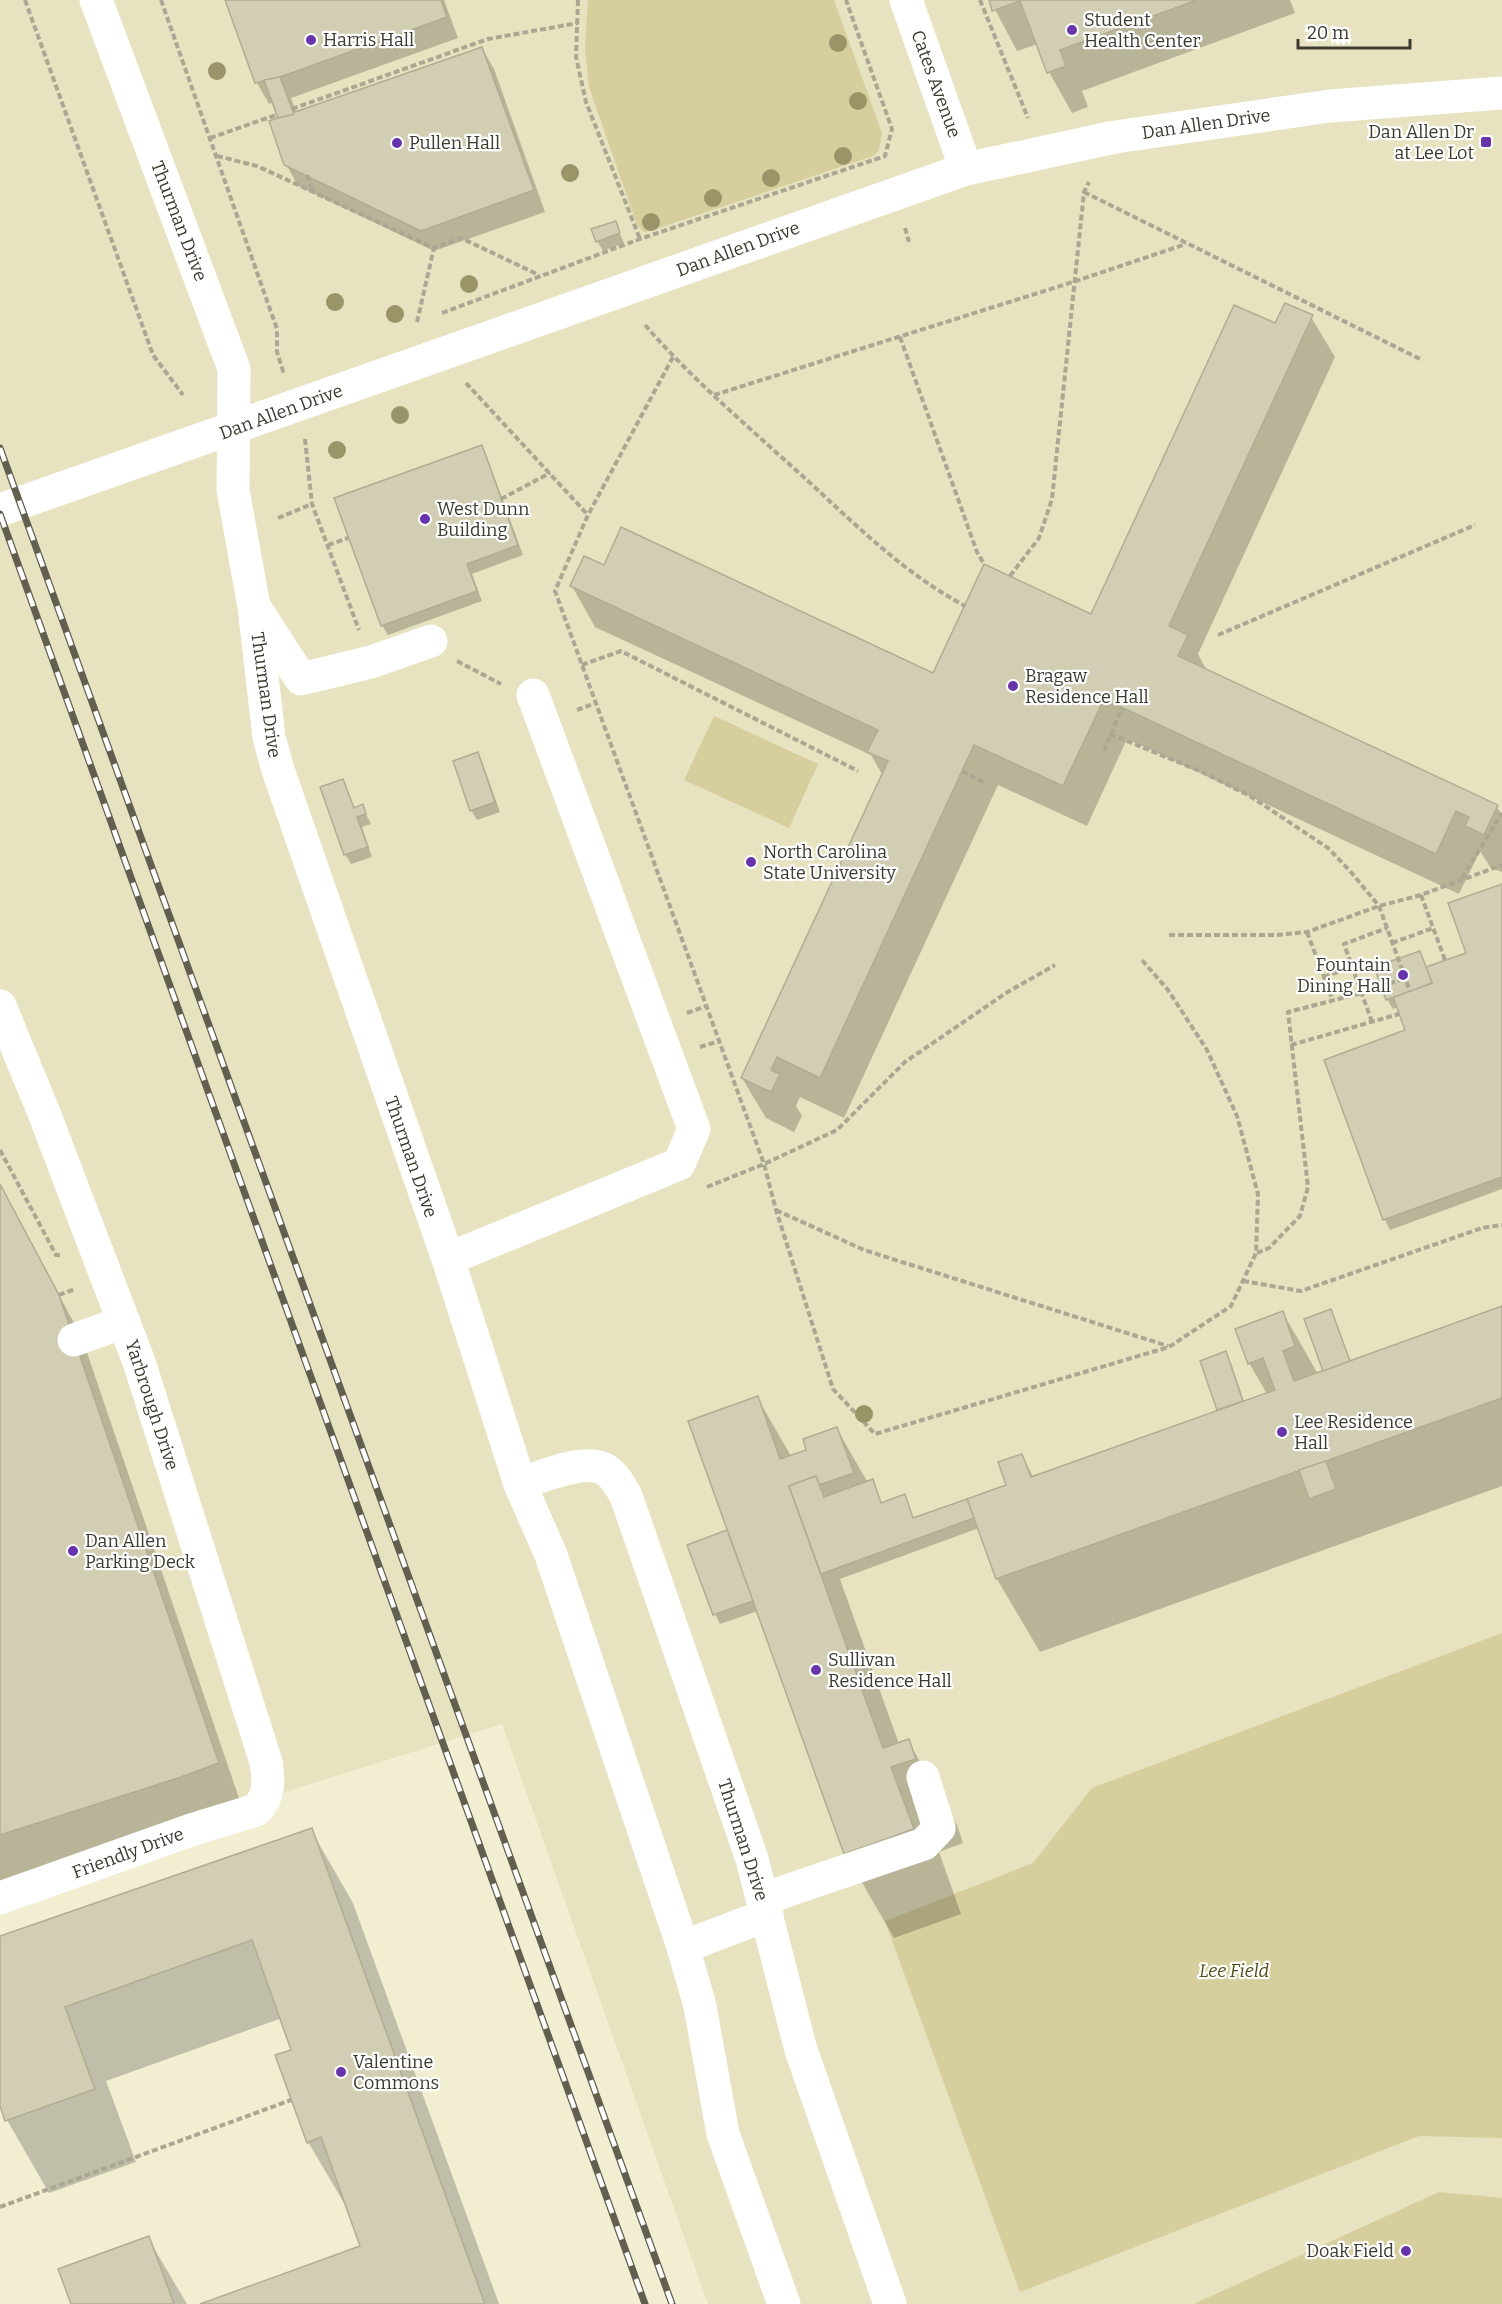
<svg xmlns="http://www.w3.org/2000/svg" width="1502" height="2304" font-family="Bitter,serif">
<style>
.built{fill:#e7e2bf}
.green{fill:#d6ce9c}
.shadow{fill:#0003}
.building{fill:#d1ceb3;stroke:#b0ad92;stroke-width:1.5}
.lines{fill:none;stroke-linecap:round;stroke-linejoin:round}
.path{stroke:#aaa792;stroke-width:4;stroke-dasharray:6 3;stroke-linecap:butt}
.minor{stroke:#fff;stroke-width:33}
.rail-casing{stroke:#625f51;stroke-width:7}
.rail{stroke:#fff;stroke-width:4.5;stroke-dasharray:14;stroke-linecap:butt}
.tree{fill:#9a9469}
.poi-dot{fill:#6834ab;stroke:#fff;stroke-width:2}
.labels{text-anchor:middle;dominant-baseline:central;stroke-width:4.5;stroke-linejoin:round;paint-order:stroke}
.poi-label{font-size:18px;fill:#3d3b30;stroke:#fff;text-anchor:start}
.street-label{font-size:18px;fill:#3d3b30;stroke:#fff}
.park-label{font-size:18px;font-style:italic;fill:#524a13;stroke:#fff}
</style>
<rect width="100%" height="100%" fill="#f1eed2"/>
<polygon class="built" points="0,0 1502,0 1502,2304 708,2304 502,1724 0,1881"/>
<g class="green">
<polygon points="588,0 834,0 882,133 879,150 873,156 650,231 644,232 637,225 589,87 585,49"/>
<polygon points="714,716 818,764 789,828 684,780"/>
<polygon points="1502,1633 1502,2138 1419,2136 1020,2292 885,1921 1033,1863 1092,1788"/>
<polygon points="1439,2192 1502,2198 1502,2304 1194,2304"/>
</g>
<g class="shadow">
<polygon points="227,0 444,0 458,38 291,98 297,115 482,48 494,69 545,212 434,251 298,186 286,164 280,119 274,102 269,104 257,83"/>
<polygon points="990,0 1290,0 1295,13 1082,91 1088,107 1072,113 1049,72 1038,44 1017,51"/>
<polygon points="615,223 624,243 603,251 597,241"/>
<polygon points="1311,317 1335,357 1198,654 1207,671 1497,807 1502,815 1502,872 1490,867 1480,851 1459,894 1127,739 1087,826 998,785 844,1118 800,1097 796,1106 802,1116 794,1132 766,1118 742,1078 883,776 871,755 595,627 572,586 604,567 934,675 1092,616 1276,325"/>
<polygon points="481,447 487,457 523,555 472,574 482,601 388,635 382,625"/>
<polygon points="477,754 483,764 500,812 477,820 471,810"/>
<polygon points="342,780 355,809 362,806 371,824 362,827 372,857 351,864 345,854"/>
<polygon points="1502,886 1502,1189 1390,1230 1385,1220 1326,1061 1407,1031 1398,1007 1393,1009 1387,999 1419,953 1427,969 1468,954"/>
<polygon points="0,1184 82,1338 241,1804 0,1883"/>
<polygon points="1502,1308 1502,1486 1040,1652 997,1579 979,1528 840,1579 899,1744 908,1741 957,1825 963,1843 939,1852 961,1914 894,1938 845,1853 758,1611 720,1624 715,1614 689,1546 729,1531 757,1397 791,1456 808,1451 837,1429 868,1483 872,1481 882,1504 904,1496 914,1520 1008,1486 1021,1455 1034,1478 1219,1411 1202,1362 1225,1353 1231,1363 1244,1402 1267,1394 1249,1363 1283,1313 1318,1374 1325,1372 1330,1311 1351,1362"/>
<polygon points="311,1830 353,1903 499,2304 205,2304 362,2247 351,2215 308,2142 293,2051 282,2018 106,2081 136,2162 49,2193 7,2120 0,2101 0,1938"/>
<polygon points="148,2238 187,2304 73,2304"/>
</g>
<g class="building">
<polygon points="225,0 441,0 447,17 280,77 255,83"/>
<polygon points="989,0 1197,0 1060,50 1066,66 1047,73 1020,1 992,11"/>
<polygon points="482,47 534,190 421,231 284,165 269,121"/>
<polygon points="280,77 294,114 278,118 264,80"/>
<polygon points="616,221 620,233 596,242 591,229"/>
<polygon points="1285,303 1313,315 1169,626 1188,635 1178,656 1498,805 1484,835 1465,826 1469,817 1456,811 1436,854 1104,699 1063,786 974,745 820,1078 777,1057 771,1070 780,1074 771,1092 741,1078 888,761 867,752 878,730 570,586 584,556 604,565 621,527 933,673 984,564 1091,614 1234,305 1275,323"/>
<polygon points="482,445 518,545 467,564 477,591 381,626 334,498"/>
<polygon points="478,752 495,802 470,811 453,761"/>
<polygon points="343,779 354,808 363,804 366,814 357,817 368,847 344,855 320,787"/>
<polygon points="1502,884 1502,1177 1383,1220 1324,1060 1405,1030 1393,997 1432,983 1426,967 1466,953 1448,903"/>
<polygon points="1420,951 1432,983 1386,1000 1374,967"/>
<polygon points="0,1184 59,1295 219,1763 178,1778 0,1835"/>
<polygon points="1502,1306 1502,1398 996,1579 967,1499 1006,1485 998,1462 1022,1454 1031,1477 1275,1390 1263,1358 1248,1364 1235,1329 1283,1311 1295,1346 1283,1351 1294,1381"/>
<polygon points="1331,1309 1350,1361 1323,1371 1304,1319"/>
<polygon points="1226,1351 1243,1401 1217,1410 1200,1361"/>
<polygon points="758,1396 780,1459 806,1450 803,1439 837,1427 854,1473 819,1485 816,1476 789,1486 883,1748 909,1739 916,1759 891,1767 914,1829 844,1854 688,1421"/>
<polygon points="1326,1461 1336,1489 1309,1499 1299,1470"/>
<polygon points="816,1476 824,1497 873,1479 881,1503 905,1494 913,1518 967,1499 974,1518 821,1574 789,1486"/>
<polygon points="727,1530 753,1601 713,1615 687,1545"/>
<polygon points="312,1828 485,2304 200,2304 360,2246 321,2137 307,2143 275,2055 291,2050 252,1940 65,2007 95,2089 5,2121 0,2106 0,1936"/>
<polygon points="149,2236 174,2304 71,2304 58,2269"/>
</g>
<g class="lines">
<g class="path">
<polyline points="25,0 153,355 183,395"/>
<polyline points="161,0 277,329 277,352 283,371 285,370"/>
<polyline points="578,0 576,57 586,102 640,239"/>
<polyline points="980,0 1028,118"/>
<polyline points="292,109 488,39 578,23"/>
<polyline points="210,138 276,115"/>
<polyline points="217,156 257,166 434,248 461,238 539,275"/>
<polyline points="307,175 313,192"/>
<polyline points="1084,192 1420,359"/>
<polyline points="905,228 909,242"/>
<polyline points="442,313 640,239 885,156 892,129 846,0"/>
<polyline points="417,322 434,248"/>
<path d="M 645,325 C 691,378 745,424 797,471 C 851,520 900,571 965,606"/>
<polyline points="900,337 977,552 984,564"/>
<polyline points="673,357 588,515 555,591 764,1164 776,1210 833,1389 875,1434 1169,1347 1231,1306 1256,1253 1258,1194 1237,1116 1207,1050 1168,990 1142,960"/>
<polyline points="466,383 588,515"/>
<polyline points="714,395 1073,282 1186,244"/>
<polyline points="305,439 312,504 359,630"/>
<polyline points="501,499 550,473"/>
<polyline points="278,518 312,504"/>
<polyline points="328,545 348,538"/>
<polyline points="1010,576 1039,538 1052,499 1084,192 1089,182"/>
<polyline points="1218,635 1475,525"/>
<polyline points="457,661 501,684"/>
<polyline points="582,665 621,651 858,771"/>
<polyline points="577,710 596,703"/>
<polyline points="1110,734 1200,771 1250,796 1328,848 1350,871 1379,906 1410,991"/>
<polyline points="1104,751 1122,708"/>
<polyline points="962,771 983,782"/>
<polyline points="1462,878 1502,813"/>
<polyline points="1421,895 1445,960"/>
<polyline points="1307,932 1333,1001"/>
<polyline points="1169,935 1277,935 1307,932 1379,906 1421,895 1502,865"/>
<polyline points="1392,943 1433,928"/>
<polyline points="1324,977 1351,967"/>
<polyline points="687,1013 706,1006"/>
<polyline points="1372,1022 1344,944 1387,928"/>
<polyline points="1291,1045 1399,1014"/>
<polyline points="700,1047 719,1041"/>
<polyline points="0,1150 56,1255 61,1255"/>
<polyline points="707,1187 764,1164 837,1130 905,1062 1006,993 1055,965"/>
<polyline points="776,1210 864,1250 1168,1346"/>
<polyline points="1257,1253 1269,1248 1300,1216 1308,1187 1288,1012 1362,993 1405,978"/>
<polyline points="1243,1281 1301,1291 1482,1228 1502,1225"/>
<polyline points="59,1295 75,1289"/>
<polyline points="0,2207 291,2100"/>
</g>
<g class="minor">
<polyline points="96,0 234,369 233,490 254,607 269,737 278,770 448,1259 520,1484 551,1555 683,1947 700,2006 723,2134 784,2304"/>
<polyline points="906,0 966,169"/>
<polyline points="0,510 966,169 1115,137 1330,106 1502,93"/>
<polyline points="257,611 301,679 371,662 431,641"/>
<path d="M 0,1006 L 44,1113 L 139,1362 L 266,1762 C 269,1780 270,1796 256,1810 L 191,1830 L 0,1898"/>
<polyline points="448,1259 679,1164 694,1129 533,695"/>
<polyline points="74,1340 124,1322"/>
<path d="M 520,1484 C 541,1477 586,1457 606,1470 C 615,1476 621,1487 626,1496 L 752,1859 L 801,2050 L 890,2304"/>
<polyline points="763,1899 924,1844 939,1828 923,1777"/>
<polyline points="683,1947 767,1915"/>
</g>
<g class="rail-casing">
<g id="rail">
<polyline points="0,448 672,2304"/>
<polyline points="0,514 645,2304"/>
</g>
</g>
<use href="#rail" class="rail"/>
</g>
<g class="tree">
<circle cx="838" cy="43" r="9"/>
<circle cx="217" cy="71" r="9"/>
<circle cx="858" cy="101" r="9"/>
<circle cx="843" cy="156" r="9"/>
<circle cx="570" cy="173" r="9"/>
<circle cx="771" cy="178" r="9"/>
<circle cx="713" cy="198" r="9"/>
<circle cx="651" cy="222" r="9"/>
<circle cx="469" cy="284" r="9"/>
<circle cx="335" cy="302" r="9"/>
<circle cx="395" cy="314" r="9"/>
<circle cx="400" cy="415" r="9"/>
<circle cx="337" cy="450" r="9"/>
<circle cx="864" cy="1414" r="9"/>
</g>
<g class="poi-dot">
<circle cx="1072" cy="30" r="6"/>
<circle cx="311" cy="40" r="6"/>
<rect x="1480" y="136" width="12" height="12" rx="3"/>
<circle cx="397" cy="143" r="6"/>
<circle cx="425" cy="519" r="6"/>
<circle cx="1013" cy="686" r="6"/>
<circle cx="751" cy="862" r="6"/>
<circle cx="1403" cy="975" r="6"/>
<circle cx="1282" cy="1432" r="6"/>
<circle cx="73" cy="1551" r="6"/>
<circle cx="816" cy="1670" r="6"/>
<circle cx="341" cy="2072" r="6"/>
<circle cx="1406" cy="2251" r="6"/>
</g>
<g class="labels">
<g class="poi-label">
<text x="1084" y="20">Student<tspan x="1084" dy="21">Health Center</tspan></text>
<text x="323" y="40">Harris Hall</text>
<text x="1474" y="132" text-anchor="end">Dan Allen Dr<tspan x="1474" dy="21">at Lee Lot</tspan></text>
<text x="409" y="143">Pullen Hall</text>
<text x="437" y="509">West Dunn<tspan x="437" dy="21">Building</tspan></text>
<text x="1025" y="676">Bragaw<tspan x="1025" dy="21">Residence Hall</tspan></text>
<text x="763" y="852">North Carolina<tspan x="763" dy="21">State University</tspan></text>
<text x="1391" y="965" text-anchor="end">Fountain<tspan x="1391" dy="21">Dining Hall</tspan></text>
<text x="1294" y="1422">Lee Residence<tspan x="1294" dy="21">Hall</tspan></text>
<text x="85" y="1541">Dan Allen<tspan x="85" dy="21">Parking Deck</tspan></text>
<text x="828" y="1660">Sullivan<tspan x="828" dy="21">Residence Hall</tspan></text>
<text x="353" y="2062">Valentine<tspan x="353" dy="21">Commons</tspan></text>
<text x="1394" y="2251" text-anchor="end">Doak Field</text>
</g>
<g class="street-label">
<text transform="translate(936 84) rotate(70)">Cates Avenue</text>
<text transform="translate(1206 124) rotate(-8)">Dan Allen Drive</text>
<text transform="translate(179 221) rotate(69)">Thurman Drive</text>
<text transform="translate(738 249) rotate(-20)">Dan Allen Drive</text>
<text transform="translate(281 412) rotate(-20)">Dan Allen Drive</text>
<text transform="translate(266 695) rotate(82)">Thurman Drive</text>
<text transform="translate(411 1157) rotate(71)">Thurman Drive</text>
<text transform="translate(152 1405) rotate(72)">Yarbrough Drive</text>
<text transform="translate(743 1840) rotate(72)">Thurman Drive</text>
<text transform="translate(128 1853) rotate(-20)">Friendly Drive</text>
</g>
<g class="park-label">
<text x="1234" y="1971">Lee Field</text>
</g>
</g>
<path d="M1298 39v9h112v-9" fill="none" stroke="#3d3b30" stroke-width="3"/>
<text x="1307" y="39" font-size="18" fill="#3d3b30" stroke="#ffffff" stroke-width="4.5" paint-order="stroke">20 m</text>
</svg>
